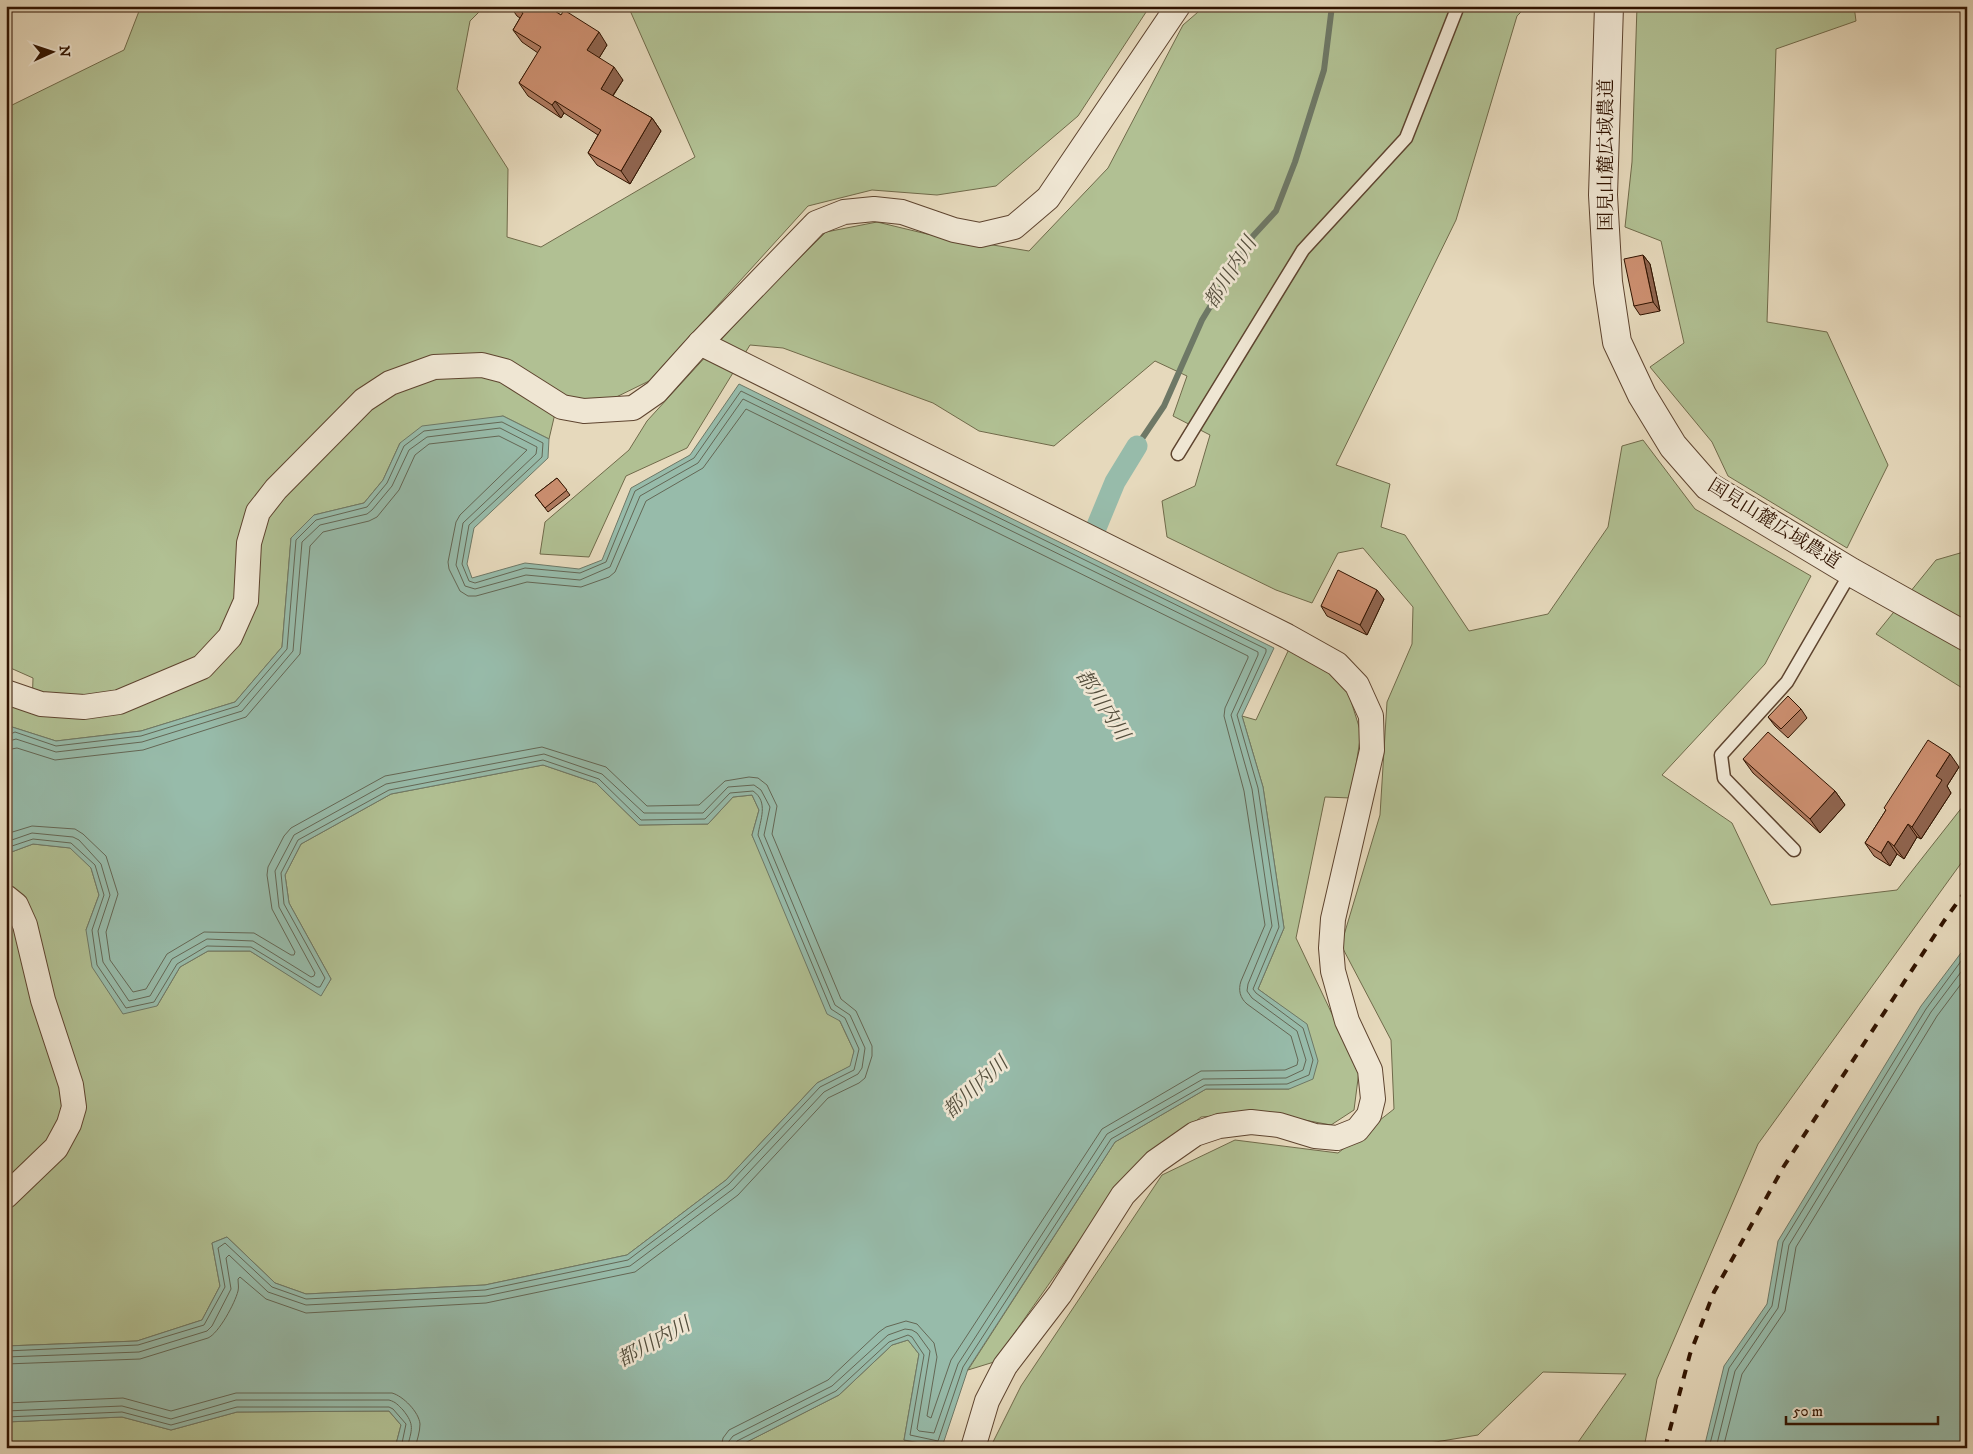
<svg xmlns="http://www.w3.org/2000/svg" width="1973" height="1454" font-family="'IM FELL DW Pica','Noto Serif JP',serif">
<style>
.green{fill:#b1c093;stroke:#706a4a}
.water{fill:#97bbaa;stroke:#6e7866}
.lines{fill:none;stroke-linecap:round;stroke-linejoin:round}
.shore{stroke:#646755;stroke-width:1}
.stream{stroke:#6e7866;stroke-width:6}
.canal{stroke:#97bbaa;stroke-width:21}
.service-casing{stroke:#5e442f;stroke-width:15}
.minor-casing{stroke:#5e442f;stroke-width:26}
.tertiary-casing{stroke:#5e442f;stroke-width:30}
.service{stroke:#efe6d3;stroke-width:12}
.minor{stroke:#efe6d3;stroke-width:24}
.tertiary{stroke:#efe6d3;stroke-width:28}
.rail{stroke:#301300;stroke-width:4;stroke-dasharray:9 9;stroke-linecap:butt}
.wall{fill:#af7b60;stroke:#301300}
.shaded-wall{fill:#8f644e;stroke:#301300}
.building{fill:#cc8f70;stroke:#301300}
.labels{text-anchor:middle;dominant-baseline:central;stroke-width:5;stroke-linejoin:round;paint-order:stroke}
.street-label{font-size:19px;fill:#301300;stroke:#efe6d3}
.water-label{font-size:20px;font-style:italic;fill:#544e3c;stroke:#efe6d3}
</style>
<rect width="100%" height="100%" fill="#e6d9bc"/>
<filter id="stains"><feTurbulence type="fractalNoise" baseFrequency=".004" numOctaves="4"/><feColorMatrix values="0 0 0 0 .2 0 0 0 0 .09 0 0 0 0 .02 0 0 0 .5 -.17"/></filter>
<radialGradient id="worn" r=".72"><stop offset=".6" stop-color="#630" stop-opacity="0"/><stop offset="1" stop-color="#630" stop-opacity=".3"/></radialGradient>
<g class="green">
<polygon points="141,6 485,6 470,21 457,89 508,169 507,237 541,247 695,157 628,6 1150,6 1078,116 996,186 937,195 872,190 808,206 649,381 604,403 557,405 549,439 503,416 400,443 383,480 364,503 314,515 291,538 282,647 235,702 141,731 56,741 9,726 6,743 6,703 32,709 33,678 6,666 6,108 124,50"/>
<polygon points="1205,6 1527,6 1517,16 1456,220 1336,465 1390,484 1381,527 1405,535 1469,631 1548,614 1608,527 1622,446 1643,440 1695,509 1811,576 1765,664 1662,775 1732,823 1771,905 1897,890 1967,801 1967,855 1758,1144 1657,1379 1644,1448 1574,1448 1626,1374 1543,1372 1478,1435 1399,1448 990,1448 1021,1386 1162,1175 1235,1140 1338,1153 1394,1109 1391,1040 1341,945 1380,815 1387,702 1412,644 1413,607 1363,548 1338,553 1312,603 1276,590 1167,537 1162,501 1195,486 1210,435 1173,416 1187,376 1155,361 1054,446 979,431 933,403 783,348 750,345 687,448 626,476 589,557 540,554 545,522 629,450 647,421 761,296 826,232 877,222 927,234 1029,251 1108,168 1183,25"/>
<polygon points="1637,6 1854,6 1856,21 1776,49 1767,322 1827,332 1888,465 1847,548 1728,476 1712,442 1650,367 1684,343 1661,241 1625,227 1632,162"/>
<polygon points="1967,551 1967,691 1876,634 1936,560"/>
<polygon points="1289,649 1345,682 1361,733 1351,798 1325,797 1296,938 1359,1071 1354,1110 1331,1125 1261,1112 1201,1117 1125,1176 994,1362 968,1370 1115,1142 1206,1089 1289,1089 1307,1025 1258,989 1284,928 1263,787 1242,716 1256,720"/>
<polygon points="543,765 596,783 639,825 708,824 733,797 752,795 759,810 752,835 854,1051 851,1066 817,1083 726,1180 627,1255 485,1285 306,1294 275,1283 227,1237 212,1243 220,1286 202,1320 137,1341 6,1346 6,854 33,844 71,848 91,868 99,895 86,930 157,1006 180,967 208,951 250,951 321,995 331,979 289,903 285,875 301,844 391,794"/>
<polygon points="908,1340 919,1354 904,1440 942,1448 735,1448 839,1395 892,1345"/>
<polygon points="389,1411 401,1425 395,1448 6,1448 6,1422 122,1417 171,1430 237,1412"/>
</g>
<g class="water">
<polygon points="739,384 1274,648 1242,716 1263,787 1284,928 1258,989 1307,1024 1318,1061 1313,1079 1289,1089 1206,1089 1115,1142 968,1369 942,1447 904,1440 919,1354 908,1340 892,1345 839,1395 735,1448 395,1448 401,1425 389,1411 237,1412 171,1430 122,1417 6,1422 6,1346 137,1341 202,1320 220,1286 212,1243 227,1237 275,1283 306,1294 485,1285 627,1255 726,1180 817,1083 850,1066 854,1051 840,1021 827,1014 752,835 759,810 752,795 733,797 708,824 639,825 596,783 543,765 391,794 301,844 285,875 289,903 331,979 321,996 250,951 208,951 180,967 157,1006 123,1014 92,967 86,930 99,895 91,868 70,848 33,844 6,854 6,743 9,726 56,741 141,731 235,702 282,647 291,538 314,515 364,503 383,480 400,443 422,426 503,416 549,439 548,458 474,528 467,564 472,578 525,563 579,569 602,560 631,488 690,455"/>
<polygon points="1967,945 1967,1448 1704,1448 1724,1366 1767,1304 1778,1241 1921,1006"/>
</g>
<g class="lines">
<g class="shore">
<polyline points="6,736 15,732 56,746 141,736 238,706 287,649 296,540 316,520 367,507 387,483 404,446 424,431 502,422 543,443 542,457 469,525 462,564 469,581 475,583 525,568 580,573 606,562 635,491 694,458 741,391 1266,649 1266,652 1237,715 1258,788 1279,927 1253,989 1256,993 1303,1028 1313,1060 1309,1075 1287,1084 1205,1085 1111,1139 963,1367 938,1441 910,1435 924,1355 912,1337 908,1335 889,1342 836,1391 737,1441 734,1448"/>
<polyline points="6,742 16,739 56,752 142,742 242,711 293,651 302,542 320,525 367,514 372,510 392,486 409,450 427,437 500,428 537,447 536,454 463,523 456,565 465,586 475,589 526,575 580,580 610,567 640,496 698,463 743,399 1258,652 1258,655 1231,715 1252,789 1272,926 1248,984 1247,991 1252,998 1297,1031 1306,1060 1303,1070 1286,1078 1203,1079 1107,1134 958,1364 934,1433 919,1431 917,1429 930,1351 917,1333 912,1330 905,1329 888,1335 832,1386 733,1436 729,1441 728,1448"/>
<path d="M 6,750 L 17,748 L 55,760 L 143,750 L 246,717 L 300,654 L 310,546 L 323,532 L 369,521 L 377,517 L 399,490 L 415,455 L 429,444 L 499,436 L 527,450 L 460,515 L 456,522 L 448,562 L 449,569 L 460,591 L 468,596 L 476,596 L 527,582 L 581,587 L 609,577 L 615,572 L 646,501 L 703,468 L 746,409 L 1248,656 L 1248,658 L 1225,708 L 1224,716 L 1244,791 L 1265,925 L 1241,981 C 1238,990 1240,998 1247,1004 L 1291,1036 L 1298,1060 L 1297,1065 L 1285,1070 L 1201,1071 L 1102,1129 L 951,1360 L 931,1418 L 927,1416 L 937,1357 L 934,1343 L 917,1324 L 906,1321 L 886,1327 L 879,1332 L 828,1380 L 729,1430 L 723,1438 L 721,1448"/>
<path d="M 6,834 L 32,826 L 75,829 L 83,834 L 106,856 L 118,894 L 106,932 L 110,960 L 133,992 L 146,989 L 167,954 L 204,932 L 254,933 L 291,955 L 294,955 L 295,952 L 272,909 L 267,875 L 268,867 L 284,836 L 291,828 L 385,776 L 542,747 L 606,767 L 647,806 L 699,805 L 725,781 L 749,777 L 758,778 L 767,785 L 777,806 L 772,834 L 841,999 L 856,1011 L 872,1046 L 872,1056 L 865,1078 L 859,1083 L 828,1098 L 738,1195 L 635,1272 L 486,1303 L 306,1313 L 266,1299 L 240,1277 L 238,1279 C 238,1283 239,1287 238,1291 C 235,1303 219,1333 208,1338 L 140,1359 L 6,1364"/>
<polyline points="6,842 32,833 73,837 79,840 101,864 110,895 98,931 103,962 129,1001 150,996 172,959 207,939 253,941 311,977 314,976 315,973 279,907 275,871 294,835 386,784 544,754 602,774 644,813 703,813 728,787 754,785 761,790 770,807 764,835 835,1005 850,1015 865,1048 862,1068 858,1074 824,1092 733,1189 630,1266 486,1296 306,1305 268,1292 229,1255 226,1258 231,1289 212,1326 207,1331 139,1352 6,1357"/>
<path d="M 6,848 L 33,839 L 71,843 L 95,865 L 104,895 L 92,930 L 97,965 L 126,1008 L 154,1002 L 177,964 L 207,946 L 251,947 L 317,987 L 320,987 L 325,978 L 284,904 L 281,873 L 298,840 L 389,790 L 543,760 L 599,779 L 641,820 L 705,819 L 730,793 L 753,791 C 769,802 760,820 758,835 L 831,1009 L 845,1018 L 859,1049 L 854,1070 L 820,1087 L 729,1184 L 628,1260 L 485,1290 L 306,1299 L 272,1287 L 225,1243 L 218,1248 L 225,1287 L 204,1325 L 138,1345 L 6,1351"/>
<path d="M 6,1403 L 123,1398 L 171,1411 L 236,1393 L 392,1393 C 403,1396 419,1412 420,1424 C 420,1432 417,1440 415,1448"/>
<path d="M 6,1411 L 122,1406 L 171,1419 L 236,1400 L 389,1400 C 396,1402 398,1405 403,1410 C 415,1425 412,1429 407,1448"/>
<polyline points="6,1417 122,1412 171,1425 237,1407 389,1407 393,1409 406,1424 401,1448"/>
<polyline points="1709,1448 1729,1368 1772,1306 1783,1242 1926,1009 1967,953"/>
<polyline points="1716,1448 1735,1371 1778,1308 1789,1245 1931,1012 1967,964"/>
<polyline points="1723,1448 1742,1374 1785,1311 1796,1247 1937,1016 1967,976"/>
</g>
<polyline class="stream" points="1137,446 1164,406 1202,320 1253,236 1276,211 1295,162 1324,70 1332,6"/>
<polyline class="canal" points="1096,528 1115,482 1137,446"/>
<g class="service-casing">
<g id="service">
<polyline points="1178,454 1303,250 1406,138 1458,6"/>
<polyline points="1794,850 1724,778 1721,755 1787,682 1851,572"/>
</g>
</g>
<g class="minor-casing">
<g id="minor">
<polyline points="700,343 1287,636 1337,664 1357,685 1371,716 1372,750 1333,919 1331,948 1333,971 1347,1021 1370,1070 1373,1099 1369,1115 1357,1130 1337,1138 1315,1136 1279,1125 1251,1122 1219,1126 1195,1134 1155,1162 1123,1195 1060,1294 1005,1366 987,1401 973,1448"/>
<polyline points="6,692 41,704 84,707 119,702 202,667 230,637 246,601 249,543 258,512 276,489 364,400 390,383 434,367 482,365 505,371 562,407 584,411 633,408 656,392 700,343 816,223 844,212 874,209 902,212 954,230 980,235 1014,227 1048,198 1178,6"/>
<polyline points="6,897 16,905 25,925 43,1000 71,1085 74,1107 69,1124 56,1148 6,1196"/>
</g>
</g>
<g class="tertiary-casing">
<polyline id="tertiary" points="1609,6 1603,195 1608,282 1617,342 1642,395 1673,446 1708,486 1851,572 1967,637"/>
</g>
<use href="#service" class="service"/>
<use href="#minor" class="minor"/>
<use href="#tertiary" class="tertiary"/>
<polyline class="rail" points="1665,1448 1690,1354 1714,1292 1784,1166 1944,921 1967,889"/>
</g>
<g class="wall">
<polygon points="510,6 547,6 607,45 599,58 623,80 613,96 652,118 661,131 630,184 597,165 588,153 598,135 564,113 561,118 528,96 519,83 538,53 522,42 513,30 520,18 517,16"/>
<polygon points="1643,255 1650,264 1660,311 1640,315 1634,306"/>
<polygon points="557,478 570,495 548,512 535,495"/>
<polygon points="1384,599 1367,635 1327,616 1321,606"/>
<polygon points="1801,709 1807,718 1788,738 1775,726 1768,717"/>
<polygon points="1743,759 1835,791 1845,805 1820,833 1753,773"/>
<polygon points="1959,767 1947,786 1951,793 1921,839 1917,837 1904,859 1897,854 1890,866 1874,856 1865,843 1886,810 1884,808"/>
</g>
<g class="shaded-wall">
<polygon points="599,32 607,45 596,63 587,50"/>
<polygon points="614,67 623,80 609,101 601,89"/>
<polygon points="555,101 564,113 561,118 552,105"/>
<polygon points="652,118 661,131 630,184 621,171"/>
<polygon points="1643,255 1650,264 1660,311 1653,302"/>
<polygon points="1377,590 1384,599 1367,635 1360,625"/>
<polygon points="1950,754 1959,767 1947,786 1951,793 1921,839 1912,827 1936,776"/>
<polygon points="1835,791 1845,805 1820,833 1810,819"/>
<polygon points="1908,824 1917,837 1904,859 1894,846"/>
<polygon points="1888,841 1897,854 1890,866 1881,853"/>
</g>
<g class="building">
<polygon points="513,6 547,6 561,15 564,10 599,32 587,50 614,67 601,89 652,118 621,171 588,153 601,130 555,101 552,105 519,83 541,47 513,30 523,13"/>
<polygon points="1643,255 1653,302 1634,306 1624,259"/>
<polygon points="557,478 567,490 545,508 535,495"/>
<polygon points="1338,570 1377,590 1360,625 1321,606"/>
<polygon points="1788,696 1801,709 1781,729 1768,717"/>
<polygon points="1768,732 1835,791 1810,819 1743,759"/>
<polygon points="1928,740 1950,754 1936,776 1942,780 1912,827 1908,824 1894,846 1888,841 1881,853 1865,843 1886,810 1884,808"/>
</g>
<g class="labels">
<g class="street-label">
<text transform="translate(1606 155) rotate(-90)">国見山麓広域農道</text>
<text transform="translate(1774 524) rotate(32)">国見山麓広域農道</text>
</g>
<g class="water-label">
<text transform="translate(1231 273) rotate(-58)">都川内川</text>
<text transform="translate(1102 705) rotate(57)">都川内川</text>
<text transform="translate(976 1088) rotate(-43)">都川内川</text>
<text transform="translate(654 1343) rotate(-29)">都川内川</text>
</g>
</g>
<rect width="1973" height="1454" fill="none" stroke="#e6d9bc" stroke-width="25"/>
<rect x="8" y="8" width="1958" height="1439" fill="none" stroke="#301300" stroke-width="2.5"/>
<rect x="12" y="12" width="1948" height="1429" fill="none" stroke="#301300"/>
<g transform="translate(52 52) rotate(87)" stroke="#efe6d3" stroke-width="4" paint-order="stroke">
<path d="M0-4L9 19L0 12L-9 19Z" fill="#301300"/>
<text y="-8" font-size="14" font-weight="bold" text-anchor="middle" fill="#301300">N</text>
</g>
<path d="M1786 1416v8h152v-8" fill="none" stroke="#301300" stroke-width="2.5"/>
<text x="1793" y="1416" font-size="15" fill="#301300" stroke="#efe6d3" stroke-width="4" paint-order="stroke">50 m</text>
<rect width="100%" height="100%" filter="url(#stains)"/>
<rect width="100%" height="100%" fill="url(#worn)"/>
</svg>
